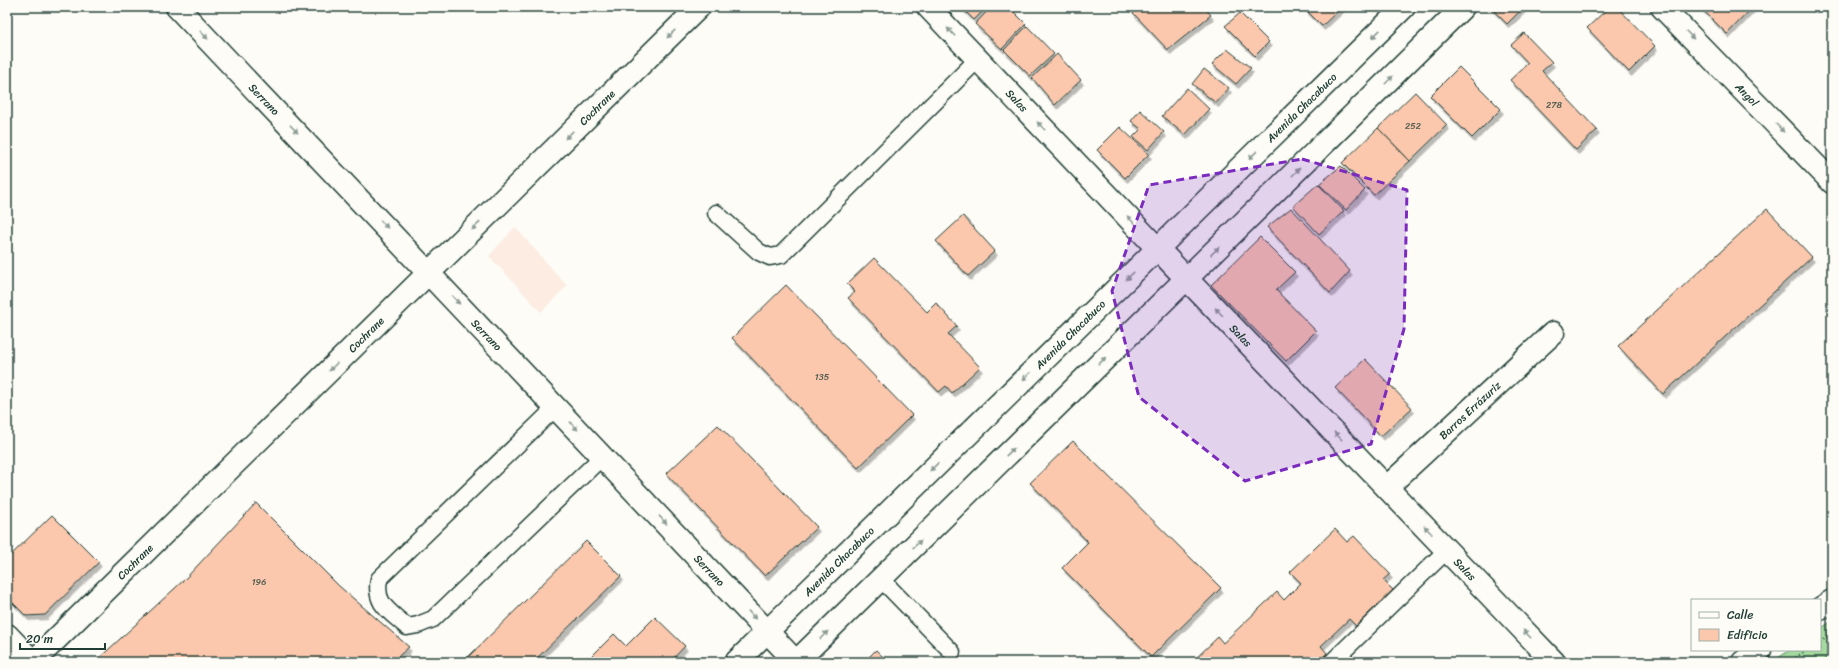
<svg xmlns="http://www.w3.org/2000/svg" width="1839" height="669" font-family="Sriracha,sans-serif">
<style>
.built{fill:#fcece1}
.green{fill:#a4da9e;stroke:#628c69}
.building{fill:#fbc7ad;stroke:#1f3d34;filter:url(#shadow)}
.lines{fill:none;stroke-linecap:round;stroke-linejoin:round}
.lane-casing{stroke:#1f3d34;stroke-width:19}
.street-casing{stroke:#1f3d34;stroke-width:25}
.secondary-casing{stroke:#1f3d34;stroke-width:25}
.primary-casing{stroke:#1f3d34;stroke-width:25}
.path{stroke:#1f3d34;stroke-width:2.5;stroke-dasharray:1 3;stroke-linecap:butt}
.lane{stroke:#fdfcf7;stroke-width:16}
.street{stroke:#fdfcf7;stroke-width:22}
.secondary{stroke:#fdfcf7;stroke-width:22}
.primary{stroke:#fdfcf7;stroke-width:22}
.oneway{fill:#8e9c96}
.marked{fill:#7b2cbf;fill-opacity:0.2;stroke:#7b2cbf;stroke-width:3;stroke-dasharray:8 5;stroke-linejoin:round}
.labels{text-anchor:middle;dominant-baseline:central;stroke-width:3;stroke-linejoin:round;paint-order:stroke}
.number-label{font-size:9px;fill:#566052}
.street-label{font-size:11px;fill:#1f3d34;stroke:#fdfcf7}
</style>
<defs>
<filter id="shadow"><feDropShadow dx="2.5" dy="4.5" stdDeviation="0" flood-color="#0004"/></filter>
</defs>
<rect width="100%" height="100%" fill="#fdfcf7"/>
<filter id="ink" filterUnits="userSpaceOnUse"><feTurbulence type="fractalNoise" baseFrequency=".025" numOctaves="2"/><feDisplacementMap in="SourceGraphic" scale="8" xChannelSelector="R" yChannelSelector="G"/><feConvolveMatrix kernelMatrix="1 2 1 2 8 2 1 2 1" color-interpolation-filters="sRGB"/></filter>
<g filter="url(#ink)">
<polygon class="built" points="515,227 567,286 541,312 489,256"/>
<polygon class="green" points="1832,621 1832,662 1772,662 1790,650 1820,650 1820,629"/>
<g class="building">
<polygon points="961,7 987,7 974,20"/>
<polygon points="991,7 1009,7 1026,24 1002,49 975,24"/>
<polygon points="1140,7 1204,7 1211,15 1168,50 1133,13"/>
<polygon points="1303,7 1342,7 1322,26"/>
<polygon points="1490,7 1524,7 1507,24"/>
<polygon points="1609,7 1617,7 1655,46 1629,72 1587,28"/>
<polygon points="1700,7 1753,7 1727,34"/>
<polygon points="1240,13 1269,42 1255,56 1225,26"/>
<polygon points="1027,26 1054,54 1030,76 1004,50"/>
<polygon points="1524,33 1552,62 1542,71 1597,130 1576,150 1510,80 1528,63 1511,45"/>
<polygon points="1227,49 1251,68 1236,84 1212,64"/>
<polygon points="1057,54 1081,80 1055,105 1032,78"/>
<polygon points="1459,67 1501,109 1472,138 1430,96"/>
<polygon points="1204,69 1229,88 1216,103 1192,84"/>
<polygon points="1187,88 1209,109 1185,135 1162,116"/>
<polygon points="1415,92 1447,125 1410,161 1378,128"/>
<polygon points="1140,110 1164,132 1148,150 1133,137 1141,129 1131,121"/>
<polygon points="1120,127 1149,154 1125,178 1097,150"/>
<polygon points="1378,128 1410,161 1374,195 1342,163"/>
<polygon points="1341,166 1365,190 1346,210 1319,184"/>
<polygon points="1318,184 1344,211 1319,234 1293,206"/>
<polygon points="1291,208 1350,271 1330,293 1267,227"/>
<polygon points="1767,209 1812,257 1663,394 1618,346"/>
<polygon points="963,216 995,251 968,276 936,241"/>
<polygon points="1260,237 1295,272 1276,290 1316,331 1286,361 1211,285"/>
<polygon points="874,258 927,312 936,303 957,326 948,334 980,367 952,393 946,386 939,392 848,298 855,292 847,284"/>
<polygon points="786,285 912,415 858,468 732,338"/>
<polygon points="1365,359 1412,408 1381,436 1335,388"/>
<polygon points="718,425 817,527 765,576 666,474"/>
<polygon points="1073,441 1221,588 1151,657 1062,568 1088,542 1030,483"/>
<polygon points="256,503 339,586 409,647 392,662 95,662 185,579"/>
<polygon points="52,515 99,562 45,615 26,616 7,597 7,559"/>
<polygon points="1335,529 1347,542 1354,536 1390,574 1383,580 1393,590 1356,626 1349,619 1321,646 1327,653 1318,662 1192,662 1218,637 1223,643 1277,592 1284,600 1301,583 1290,572"/>
<polygon points="586,541 621,576 533,662 463,662"/>
<polygon points="655,617 685,646 670,662 594,662 590,658 614,634 626,646"/>
<polygon points="876,650 888,662 864,662"/>
</g>
<g class="lines">
<g class="lane-casing">
<g id="lane">
<polyline points="716,213 759,252 770,257 781,255 978,59"/>
<path d="M 556,407 L 379,579 C 374,605 390,611 407,627 L 418,625 L 433,619 L 603,456"/>
<polyline points="881,579 952,652"/>
<polyline points="1332,662 1447,550"/>
</g>
</g>
<g class="street-casing">
<g id="street">
<path id="s1" d="M 1387,487 L 1553,333"/>
</g>
</g>
<g class="secondary-casing">
<g id="secondary">
<path id="s2" d="M 928,7 L 1157,248"/>
<path id="s3" d="M 1662,7 L 1832,182"/>
<polyline points="1820,609 1832,601"/>
<path id="s4" d="M 33,662 L 699,7"/>
<polyline points="1743,662 1760,650"/>
</g>
</g>
<g class="primary-casing">
<g id="primary">
<path id="s5" d="M 177,7 L 796,662"/>
<path id="s6" d="M 1157,248 L 1554,662"/>
<polyline points="7,635 33,662"/>
<path id="s7" d="M 736,662 L 1404,7"/>
<polyline points="796,662 1463,7"/>
</g>
</g>
<g class="path">
<polyline points="1820,642 1832,634"/>
<polyline points="1789,662 1807,650"/>
<polyline points="1822,662 1832,655"/>
</g>
<use href="#lane" class="lane"/>
<use href="#street" class="street"/>
<use href="#secondary" class="secondary"/>
<use href="#primary" class="primary"/>
</g>
<defs><path id="oneway-solid" d="M-6-.8H1V-3.2L6.5 0L1 3.2V.8H-6Z"/></defs>
<g class="oneway">
<use href="#oneway-solid" transform="translate(951 32) rotate(-134)"/>
<use href="#oneway-solid" transform="translate(671 34) rotate(136)"/>
<use href="#oneway-solid" transform="translate(1376 34) rotate(136)"/>
<use href="#oneway-solid" transform="translate(204 35) rotate(46)"/>
<use href="#oneway-solid" transform="translate(1690 35) rotate(46)"/>
<use href="#oneway-solid" transform="translate(1389 80) rotate(-45)"/>
<use href="#oneway-solid" transform="translate(1041 126) rotate(-134)"/>
<use href="#oneway-solid" transform="translate(1780 128) rotate(46)"/>
<use href="#oneway-solid" transform="translate(294 129) rotate(46)"/>
<use href="#oneway-solid" transform="translate(569 135) rotate(136)"/>
<use href="#oneway-solid" transform="translate(1253 155) rotate(136)"/>
<use href="#oneway-solid" transform="translate(1296 172) rotate(-45)"/>
<use href="#oneway-solid" transform="translate(1131 220) rotate(-134)"/>
<use href="#oneway-solid" transform="translate(384 224) rotate(46)"/>
<use href="#oneway-solid" transform="translate(476 226) rotate(136)"/>
<use href="#oneway-solid" transform="translate(1215 251) rotate(-44)"/>
<use href="#oneway-solid" transform="translate(1130 276) rotate(136)"/>
<use href="#oneway-solid" transform="translate(456 300) rotate(47)"/>
<use href="#oneway-solid" transform="translate(1219 312) rotate(-134)"/>
<use href="#oneway-solid" transform="translate(1102 361) rotate(-44)"/>
<use href="#oneway-solid" transform="translate(333 367) rotate(135)"/>
<use href="#oneway-solid" transform="translate(1027 376) rotate(136)"/>
<use href="#oneway-solid" transform="translate(574 426) rotate(47)"/>
<use href="#oneway-solid" transform="translate(1338 436) rotate(-134)"/>
<use href="#oneway-solid" transform="translate(1010 452) rotate(-44)"/>
<use href="#oneway-solid" transform="translate(934 467) rotate(136)"/>
<use href="#oneway-solid" transform="translate(663 520) rotate(47)"/>
<use href="#oneway-solid" transform="translate(1428 530) rotate(-134)"/>
<use href="#oneway-solid" transform="translate(917 544) rotate(-44)"/>
<use href="#oneway-solid" transform="translate(752 615) rotate(47)"/>
<use href="#oneway-solid" transform="translate(1527 634) rotate(-134)"/>
<use href="#oneway-solid" transform="translate(824 635) rotate(-45)"/>
</g>
</g>
<path class="marked" d="M 1302,159 L 1407,190 L 1404,329 L 1371,444 L 1245,481 L 1139,397 L 1112,291 L 1149,185 Z"/>
<g class="labels">
<g class="number-label">
<text x="1554" y="105">278</text>
<text x="1413" y="126">252</text>
<text x="822" y="377">135</text>
<text x="259" y="582">196</text>
</g>
<g class="street-label">
<text stroke="none"><textPath href="#s3" startOffset="122">Angol</textPath></text>
<text stroke="none"><textPath href="#s5" startOffset="127">Serrano</textPath></text>
<text stroke="none"><textPath href="#s2" startOffset="129">Salas</textPath></text>
<text stroke="none"><textPath href="#s4" startOffset="791">Cochrane</textPath></text>
<text stroke="none"><textPath href="#s7" startOffset="792">Avenida Chacabuco</textPath></text>
<text stroke="none"><textPath href="#s4" startOffset="467">Cochrane</textPath></text>
<text stroke="none"><textPath href="#s5" startOffset="451">Serrano</textPath></text>
<text stroke="none"><textPath href="#s7" startOffset="468">Avenida Chacabuco</textPath></text>
<text stroke="none"><textPath href="#s6" startOffset="121">Salas</textPath></text>
<text stroke="none"><textPath href="#s1" startOffset="113">Barros Errázuriz</textPath></text>
<text stroke="none"><textPath href="#s7" startOffset="144">Avenida Chacabuco</textPath></text>
<text stroke="none"><textPath href="#s4" startOffset="143">Cochrane</textPath></text>
<text stroke="none"><textPath href="#s6" startOffset="445">Salas</textPath></text>
<text stroke="none"><textPath href="#s5" startOffset="775">Serrano</textPath></text>
</g>
</g>
<rect width="1839" height="669" fill="none" stroke="#fdfcf7" stroke-width="24"/>
<rect x="12" y="12" width="1815" height="645" fill="none" stroke="#1f3d34" stroke-width="1.5" filter="url(#ink)"/>
<rect x="1691" y="599" width="130" height="52" fill="#fdfcf7" stroke="#a4b0a9"/>
<rect x="1699" y="612" width="20" height="6" fill="#fdfcf7" stroke="#a4b0a9"/>
<text x="1727" y="619" font-size="12" fill="#1f3d34">Calle</text>
<rect x="1699" y="629" width="20" height="12" fill="#fbc7ad" stroke="#a4b0a9"/>
<text x="1727" y="639" font-size="12" fill="#1f3d34">Edificio</text>
<path d="M20 643v6h85v-6" fill="none" stroke="#1f3d34" stroke-width="2"/>
<text x="26" y="643" font-size="12" fill="#1f3d34" stroke="#fdfcf7" stroke-width="3" paint-order="stroke">20 m</text>
</svg>
